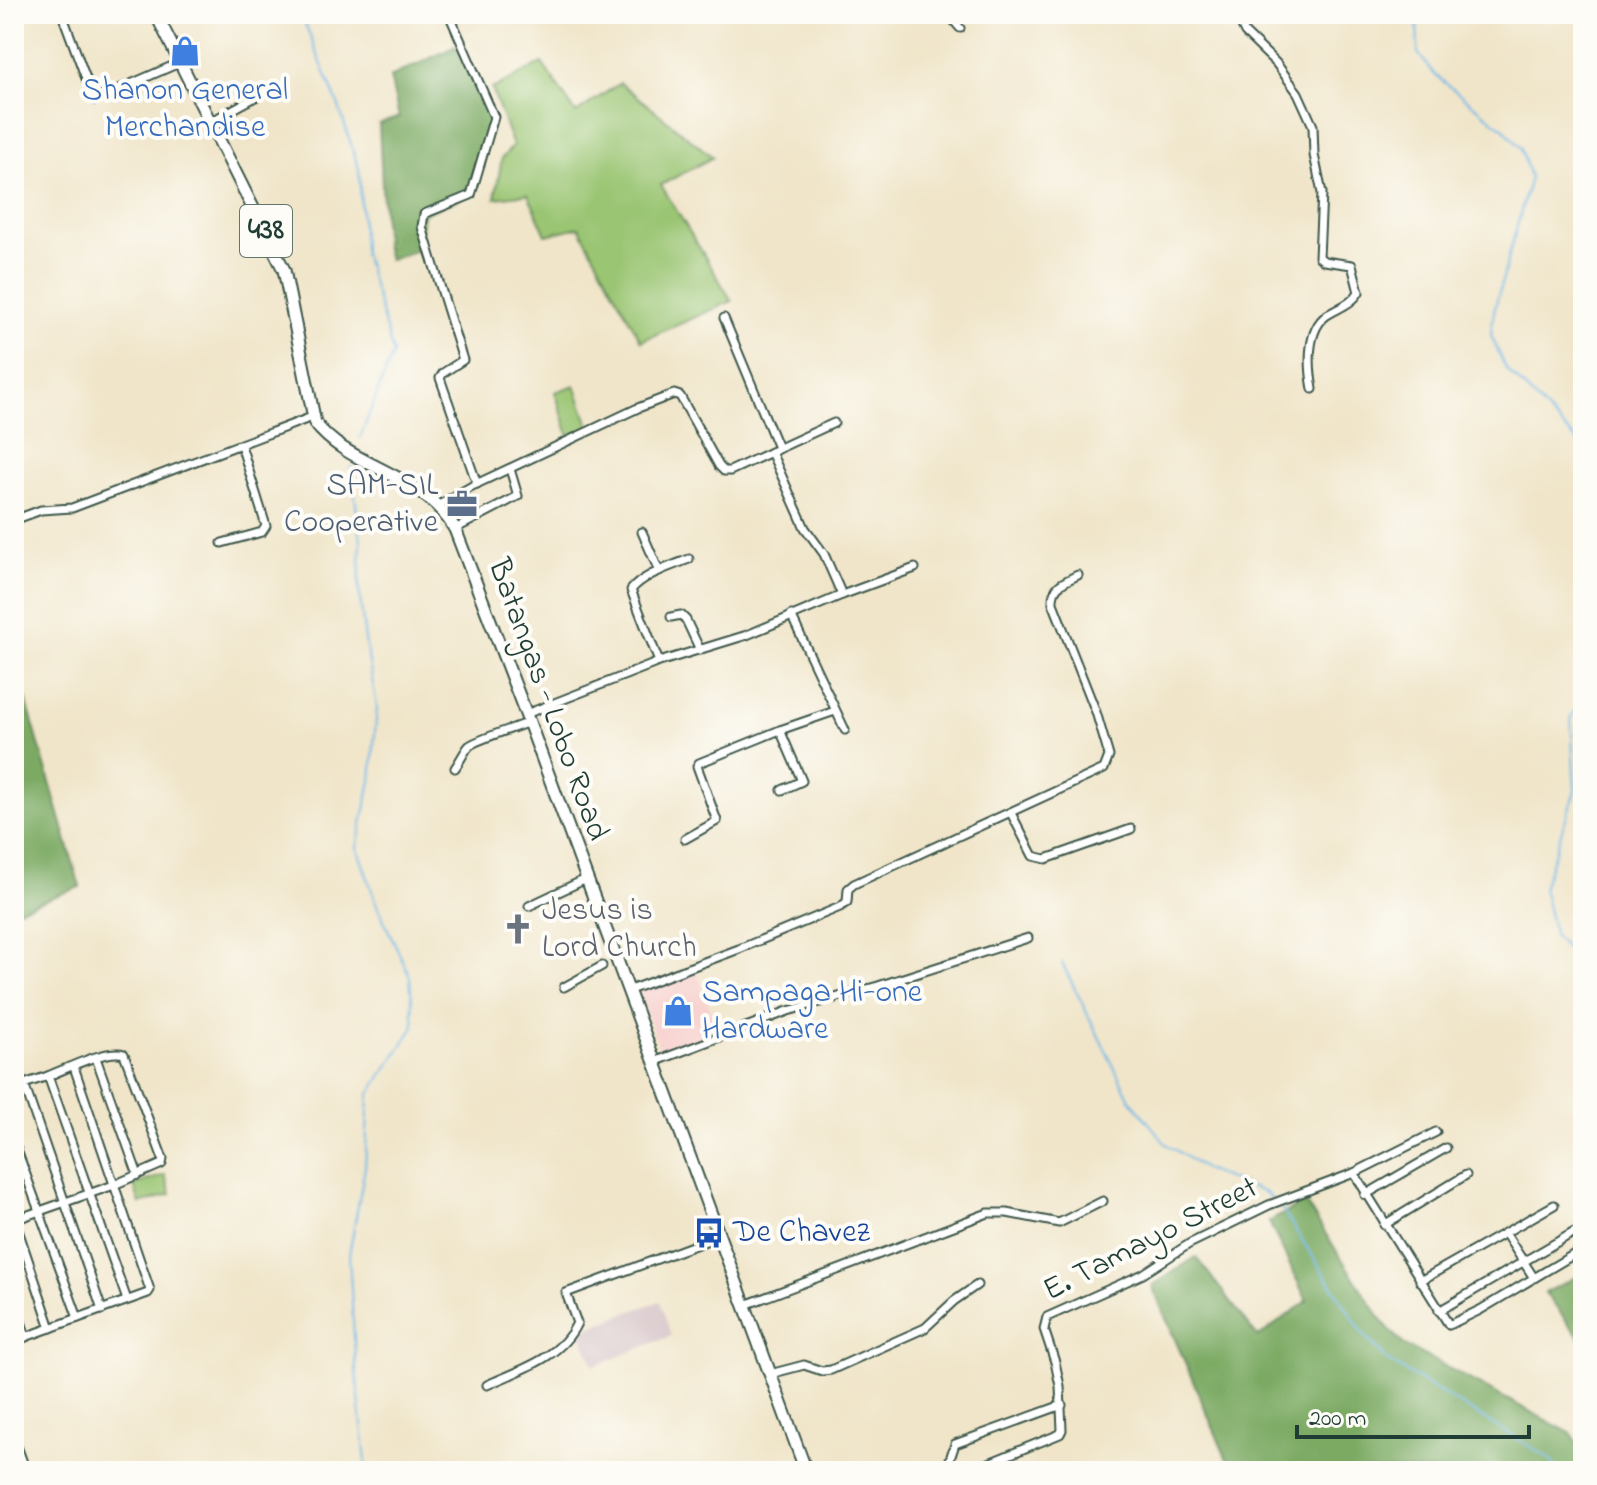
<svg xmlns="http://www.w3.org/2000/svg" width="1597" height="1485" font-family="'Indie Flower',sans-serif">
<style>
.built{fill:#f7d0cd}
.industrial{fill:#d2bec3}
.green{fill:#9ac572;stroke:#5c8153;stroke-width:2}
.forest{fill:#7baa64;stroke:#4d744c;stroke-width:2}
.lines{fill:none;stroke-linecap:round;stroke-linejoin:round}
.stream{stroke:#6fb8e7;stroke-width:2}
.minor-casing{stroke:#3e564a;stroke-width:11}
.primary-casing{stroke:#3e564a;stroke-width:15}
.minor{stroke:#fff;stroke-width:7}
.primary{stroke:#fff;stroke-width:11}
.labels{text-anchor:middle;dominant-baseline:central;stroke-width:8;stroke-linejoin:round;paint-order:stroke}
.shield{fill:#fdfcf7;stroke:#62766e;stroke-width:2}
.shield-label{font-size:30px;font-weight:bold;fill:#1f3d34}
.shop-label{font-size:32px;fill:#366cbe;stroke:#fdfcf7}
.service-label{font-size:32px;fill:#4e5e75;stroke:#fdfcf7;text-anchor:end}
.street-label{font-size:32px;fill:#1f3d34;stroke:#fdfcf7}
.worship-label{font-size:32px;fill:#5b616d;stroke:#fdfcf7;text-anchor:start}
.transit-label{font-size:32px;fill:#164399;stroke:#fdfcf7;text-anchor:start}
</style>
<rect width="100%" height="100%" fill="#fdfcf7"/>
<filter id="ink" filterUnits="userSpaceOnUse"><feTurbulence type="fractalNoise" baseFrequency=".0125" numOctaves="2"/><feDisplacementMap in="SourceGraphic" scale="16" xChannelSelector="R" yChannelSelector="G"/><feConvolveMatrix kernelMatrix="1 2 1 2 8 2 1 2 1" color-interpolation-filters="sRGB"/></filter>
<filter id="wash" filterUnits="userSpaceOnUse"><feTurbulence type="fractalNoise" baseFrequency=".006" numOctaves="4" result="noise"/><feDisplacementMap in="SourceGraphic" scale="32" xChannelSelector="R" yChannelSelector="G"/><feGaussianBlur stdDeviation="1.8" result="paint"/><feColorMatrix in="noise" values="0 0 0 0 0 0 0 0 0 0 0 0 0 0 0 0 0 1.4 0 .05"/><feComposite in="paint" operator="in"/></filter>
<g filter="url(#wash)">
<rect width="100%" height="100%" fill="#f0e5c9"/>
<polygon class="built" points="696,969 718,1031 662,1056 639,991"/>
<polygon class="industrial" points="660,1301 671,1336 594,1366 580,1330"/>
<g class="green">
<polygon points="542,63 576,113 620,83 713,157 661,185 732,301 641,341 579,227 546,235 528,194 495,198 502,158 513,146 492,89"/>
<polygon points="575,385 590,428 569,435 555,392"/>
<polygon points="165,1175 171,1194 140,1204 134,1185"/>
</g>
<g class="forest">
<polygon points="456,46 492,119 471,194 423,214 420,249 389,260 385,246 379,124 399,117 390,77"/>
<polygon points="22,685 80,887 14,911 14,688"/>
<polygon points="1305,1202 1382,1321 1403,1344 1572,1434 1583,1451 1583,1471 1232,1471 1152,1286 1196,1257 1258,1337 1307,1301 1269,1222"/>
<polygon points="1583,1273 1583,1342 1545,1293"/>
</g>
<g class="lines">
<g class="stream">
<polyline points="301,14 338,104 359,169 363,250 393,353 360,438"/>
<polyline points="1417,14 1418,53 1435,75 1503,128 1521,148 1530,178 1494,311 1491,335 1506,369 1583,447"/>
<polyline points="351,467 361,541 359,588 365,640 377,707 371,781 357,847 377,905 410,977 414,1027 369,1095 365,1167 349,1255 356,1371 367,1471"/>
<polyline points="1583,696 1571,717 1575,791 1543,888 1555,937 1583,964"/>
<polyline points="1062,963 1130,1099 1165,1143 1206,1170 1266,1193 1272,1199"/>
<polyline points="1280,1206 1364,1335 1388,1361 1549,1458 1558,1471"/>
</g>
</g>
</g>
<g filter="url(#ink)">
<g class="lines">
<g class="minor-casing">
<g id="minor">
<polyline points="62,14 94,100 179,63"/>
<polyline points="449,14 494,117 471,195 424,214 422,227 463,360 443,373 440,378 477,484"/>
<polyline points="948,14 960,28"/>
<path d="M 1236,14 L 1245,33 L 1276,63 L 1298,93 L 1313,126 L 1314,155 L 1322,193 L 1319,257 L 1324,261 L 1352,265 L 1359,292 C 1352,304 1338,308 1327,315 C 1306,330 1309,367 1313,389"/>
<polyline points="210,122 272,88"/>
<polyline points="724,318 778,448"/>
<polyline points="771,452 805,528 824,554 842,595"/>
<polyline points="439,505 472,486 638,408 674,394 680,396 719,466 724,471 730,471 834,423"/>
<polyline points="14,520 41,510 72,508 312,417"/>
<polyline points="455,529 518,496 510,469"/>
<polyline points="642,532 659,571"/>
<polyline points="222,543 262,532 266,526 241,445"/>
<polyline points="791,615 845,730"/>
<polyline points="671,617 681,615 686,620 700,650"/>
<path d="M 659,662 L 631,590 C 644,574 670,567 689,559"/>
<polyline points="526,714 659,662 747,635 842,595 915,568"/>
<polyline points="780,730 802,781 782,790"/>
<path d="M 455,768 C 460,761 464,752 469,746 C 475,740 518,727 529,722"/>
<polyline points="1011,813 1033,856 1046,859 1131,829"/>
<polyline points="685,839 717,821 697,766 699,763 780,730 835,711"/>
<polyline points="529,906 586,879"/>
<polyline points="564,987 602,966"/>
<path d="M 627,991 L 739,949 L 840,907 L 847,902 L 848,889 L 854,884 L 1104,769 L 1109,756 L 1096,712 L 1053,603 C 1052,585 1064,582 1078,575"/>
<polyline points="96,1058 138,1175"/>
<polyline points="654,1062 788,1011 878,986 1028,938"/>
<polyline points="14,1142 78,1318"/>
<polyline points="1354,1173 1449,1325 1480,1310 1583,1249"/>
<polyline points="1365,1195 1446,1148"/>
<polyline points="14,1218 51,1328"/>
<path d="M 14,1220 L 114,1185 L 162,1164 L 163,1159 L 124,1054 C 107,1048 66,1069 48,1076"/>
<polyline points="1384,1225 1466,1175"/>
<polyline points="1505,1233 1534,1278"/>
<polyline points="1420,1281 1554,1205"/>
<polyline points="14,1300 26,1337"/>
<polyline points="745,1305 988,1213 1007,1213 1059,1223 1103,1201"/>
<polyline points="102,1310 24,1084 48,1076 127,1300"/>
<polyline points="1439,1311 1583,1227"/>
<polyline points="14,1341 148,1293 150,1290 74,1067"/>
<polyline points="770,1374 804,1365 822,1371 831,1370 925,1328 954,1301 977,1285"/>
<path d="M 487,1385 C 520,1370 561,1358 577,1323 L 566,1293 L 719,1236"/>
<polyline points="14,1438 26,1471"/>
<polyline points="946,1471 955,1444 1062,1405"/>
<polyline points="969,1471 1060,1434 1062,1430 1060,1386 1055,1362 1044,1329 1047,1317 1143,1274 1189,1244 1269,1205 1354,1173 1436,1132"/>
</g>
</g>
<g class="primary-casing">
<path id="primary" d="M 156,14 L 284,270 L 315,423 C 350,469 423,472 455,529 L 526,714 L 806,1471"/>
</g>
<use href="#minor" class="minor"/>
<use href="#primary" class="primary"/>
</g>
</g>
<defs>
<g id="shop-bare" transform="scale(2.4)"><path d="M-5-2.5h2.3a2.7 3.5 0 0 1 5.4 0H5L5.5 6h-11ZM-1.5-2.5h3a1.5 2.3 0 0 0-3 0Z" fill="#3f7fe0" stroke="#fdfcf7" stroke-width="2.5" paint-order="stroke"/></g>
<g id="office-bare" transform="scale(2.4)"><path d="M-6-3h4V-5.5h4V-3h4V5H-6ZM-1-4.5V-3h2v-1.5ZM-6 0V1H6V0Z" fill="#5c6f8a" stroke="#fdfcf7" stroke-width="2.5" paint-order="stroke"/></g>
<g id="church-bare" transform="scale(2.4)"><path d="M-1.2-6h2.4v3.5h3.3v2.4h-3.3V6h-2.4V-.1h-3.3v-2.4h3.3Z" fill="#6b7280" stroke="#fdfcf7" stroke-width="2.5" paint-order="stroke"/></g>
<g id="bus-bare" transform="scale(2.4)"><path d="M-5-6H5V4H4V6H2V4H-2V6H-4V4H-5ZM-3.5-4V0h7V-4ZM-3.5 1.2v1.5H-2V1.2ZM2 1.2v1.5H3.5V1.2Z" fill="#1a4fb4" stroke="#fdfcf7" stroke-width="2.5" paint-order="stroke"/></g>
</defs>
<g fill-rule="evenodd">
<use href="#shop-bare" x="185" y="51"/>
<use href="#office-bare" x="462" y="504"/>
<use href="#church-bare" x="518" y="929"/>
<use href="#shop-bare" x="678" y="1011"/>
<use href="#bus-bare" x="709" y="1233"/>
</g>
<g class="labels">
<rect class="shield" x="240" y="205" width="52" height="52" rx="6"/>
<g class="shield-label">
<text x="266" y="231">438</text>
</g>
<g class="shop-label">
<text x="185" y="91">Shanon General<tspan x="185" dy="37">Merchandise</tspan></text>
<text x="702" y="993" text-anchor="start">Sampaga Hi-one<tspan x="702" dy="37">Hardware</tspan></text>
</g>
<g class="service-label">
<text x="438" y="486">SAM-SIL<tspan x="438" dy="37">Cooperative</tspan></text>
</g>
<g class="street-label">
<text transform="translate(547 700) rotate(70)">Batangas - Lobo Road</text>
<text transform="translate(1151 1240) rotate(-27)">E. Tamayo Street</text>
</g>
<g class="worship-label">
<text x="542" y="911">Jesus is<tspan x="542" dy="37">Lord Church</tspan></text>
</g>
<g class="transit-label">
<text x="733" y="1233">De Chavez</text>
</g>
</g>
<rect width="1597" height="1485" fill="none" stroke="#fdfcf7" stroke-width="48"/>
<path d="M1297 1425v12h232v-12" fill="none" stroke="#1f3d34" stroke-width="4"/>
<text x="1309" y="1425" font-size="24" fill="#1f3d34" stroke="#fdfcf7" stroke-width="6" paint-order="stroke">200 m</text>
</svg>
